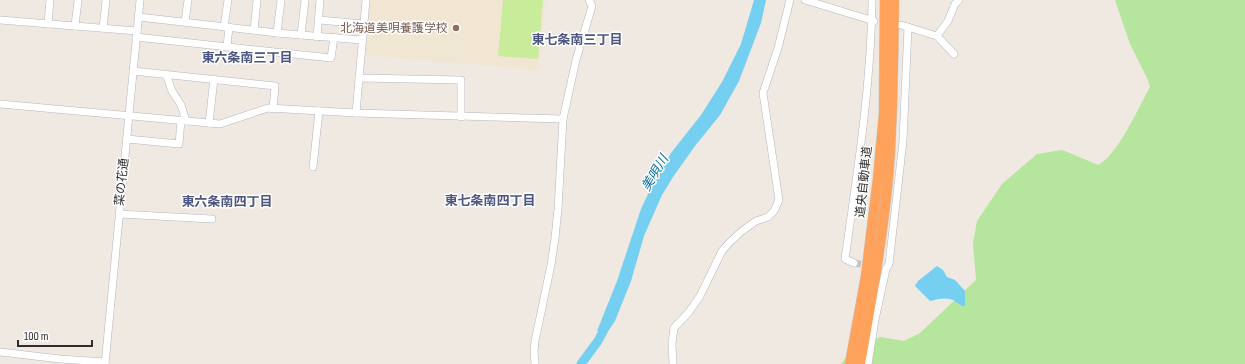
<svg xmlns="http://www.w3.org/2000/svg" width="1245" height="364" font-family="'Sofia Sans Condensed','Noto Sans JP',sans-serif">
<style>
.education{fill:#f0e6d1}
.green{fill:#b6e59e}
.pitch{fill:#c9ec9a}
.water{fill:#75cff0}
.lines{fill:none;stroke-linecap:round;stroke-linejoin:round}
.river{stroke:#75cff0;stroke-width:9}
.minor-tunnel{stroke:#c8c4bd;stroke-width:7;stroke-dasharray:7 3.5;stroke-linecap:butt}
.minor-casing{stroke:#b4b7c1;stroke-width:8}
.highway-casing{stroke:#c9c9c9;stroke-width:11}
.minor{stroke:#fff;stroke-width:7}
.highway{stroke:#ffa35c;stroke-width:10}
.education-dot{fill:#8d6e63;stroke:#fff;stroke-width:1.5}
.labels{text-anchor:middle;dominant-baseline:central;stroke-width:3;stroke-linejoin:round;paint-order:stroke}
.education-label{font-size:12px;fill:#785e54;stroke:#fff;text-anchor:end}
.street-label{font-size:12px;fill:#2e2e2e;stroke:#fff}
.neighbourhood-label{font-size:13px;font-weight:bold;fill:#4d5680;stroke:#fff}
.water-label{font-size:13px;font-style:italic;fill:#0d6fa3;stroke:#fff}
</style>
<rect width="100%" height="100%" fill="#efe9e1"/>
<polygon class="education" points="371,0 545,0 539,70 366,55"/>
<path class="green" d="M 1115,0 L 1245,0 L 1245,364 L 841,364 L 851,351 L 880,337 L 904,341 L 920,333 L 976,280 L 973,243 L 977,221 L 1002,184 L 1037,154 L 1062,150 L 1070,153 L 1098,165 C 1118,155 1138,108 1150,87 L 1148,80 L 1130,44 Z"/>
<polygon class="pitch" points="503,0 543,0 538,59 498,56"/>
<g class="water">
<polygon points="754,0 766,0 761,23 739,81 720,115 695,146 673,177 662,195 644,236 631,281 615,321 606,334 597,331 617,281 641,209 649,192 671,153 701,115 722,82 741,44"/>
<path d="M 937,266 L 943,270 L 947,277 L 955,280 L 965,291 L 965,306 C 960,306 960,304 956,302 C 948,296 939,299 930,301 L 915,286 L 918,281 Z"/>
</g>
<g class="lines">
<polyline class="river" points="581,364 598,341 607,324"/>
<polyline class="minor-tunnel" points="854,263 872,266"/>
<g class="minor-casing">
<g id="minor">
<polyline points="805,0 874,21"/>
<polyline points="139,17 277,33 362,40"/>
<polyline points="0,20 137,31"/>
<polyline points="319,20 364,24"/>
<polyline points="185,22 188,0"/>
<polyline points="48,24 50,0"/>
<polyline points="901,25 937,36 954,54"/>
<polyline points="75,26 78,0"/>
<polyline points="224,27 228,0"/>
<polyline points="103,28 106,0"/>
<polyline points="254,30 257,0"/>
<polyline points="277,33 281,0"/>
<polyline points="301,35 305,0"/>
<polyline points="937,36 948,21 955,4 959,0"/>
<polyline points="136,37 331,58 334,37"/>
<polyline points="317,37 320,0"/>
<polyline points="227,47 229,27"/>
<polyline points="133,71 275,86 273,109"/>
<polyline points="166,74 172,91 181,105 186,121"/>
<polyline points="359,78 461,80 461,117"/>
<polyline points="0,104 220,124 268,108 356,113 563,119"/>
<polyline points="356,113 366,0"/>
<polyline points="209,123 214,79"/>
<polyline points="127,139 179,144 181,120"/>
<polyline points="313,167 319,111"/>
<polyline points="119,214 212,219"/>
<path d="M 854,263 L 845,259 C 857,174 871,87 872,0"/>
<polyline points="0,352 60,359 105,362"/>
<polyline points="105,364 140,0"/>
<polyline points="535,364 534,351 535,341 551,265 555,238 558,209 563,119 576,60 592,6 589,0"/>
<polyline points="673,364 672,343 674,328 689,312 700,296 722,251 729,243 742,231 756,221 768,217 774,211 779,200 763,93 778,48 790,0"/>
<polyline points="868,364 875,320 886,269 889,264 903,141 908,27"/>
</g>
</g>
<g class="highway-casing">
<g id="highway">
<polyline points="850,364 866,276 878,179 884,114 885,0"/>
<path d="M 860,364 C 871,302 882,241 888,178 C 893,119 893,60 894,0"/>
</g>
</g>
<use href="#minor" class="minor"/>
<use href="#highway" class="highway"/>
</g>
<circle class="education-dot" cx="456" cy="28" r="4"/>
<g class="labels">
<g class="education-label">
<text x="448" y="28">北海道美唄養護学校</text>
</g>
<g class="street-label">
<text transform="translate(122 182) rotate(-84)">菜の花通</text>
<text transform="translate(864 182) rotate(-84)">道央自動車道</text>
</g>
<g class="neighbourhood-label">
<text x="577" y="40">東七条南三丁目</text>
<text x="247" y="58">東六条南三丁目</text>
<text x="490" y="201">東七条南四丁目</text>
<text x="227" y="202">東六条南四丁目</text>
</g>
<g class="water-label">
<text transform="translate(655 173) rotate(-59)">美唄川</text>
</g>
</g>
<path d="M18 340v6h74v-6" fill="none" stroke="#2e2e2e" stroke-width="2"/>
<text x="24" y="340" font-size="12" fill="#2e2e2e" stroke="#ffffff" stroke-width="3" paint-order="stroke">100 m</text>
</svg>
